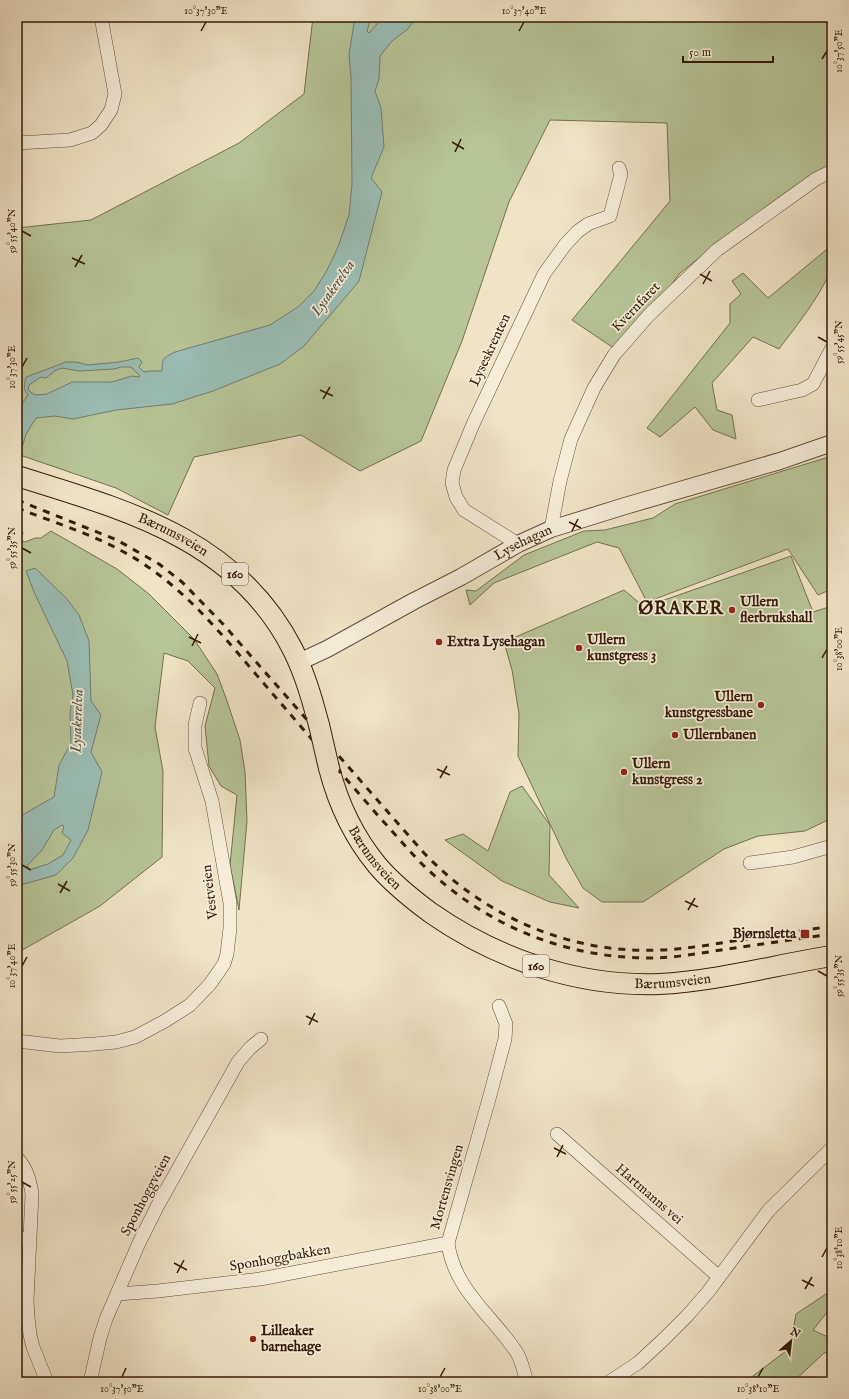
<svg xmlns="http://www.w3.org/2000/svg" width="849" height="1399" font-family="'IM FELL English',serif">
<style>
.green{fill:#b7c597;stroke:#76704e}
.water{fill:#9abeb6;stroke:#727d70;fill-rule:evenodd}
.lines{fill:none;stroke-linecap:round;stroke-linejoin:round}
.minor-casing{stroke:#644d36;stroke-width:14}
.tertiary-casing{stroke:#644d36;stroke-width:18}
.primary-casing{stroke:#351b06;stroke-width:22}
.minor{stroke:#f5edda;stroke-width:13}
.tertiary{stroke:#f5edda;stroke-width:16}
.primary{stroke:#efe4c6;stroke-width:20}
.rail{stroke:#351b06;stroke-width:3;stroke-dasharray:7 7;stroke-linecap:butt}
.primary-bridge-casing{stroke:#351b06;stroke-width:22;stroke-linecap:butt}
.primary-bridge{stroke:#efe4c6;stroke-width:20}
.ticks{fill:none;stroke:#351b06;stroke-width:1.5}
.poi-dot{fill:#8f2418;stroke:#f5edda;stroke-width:1.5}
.labels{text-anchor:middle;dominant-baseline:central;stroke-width:3.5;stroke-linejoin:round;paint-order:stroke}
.shield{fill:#f5edda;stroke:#6f5a46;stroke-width:1}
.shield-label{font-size:13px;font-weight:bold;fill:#351b06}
.street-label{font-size:14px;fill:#351b06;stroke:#f5edda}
.poi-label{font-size:14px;font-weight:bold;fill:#351b06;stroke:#f5edda;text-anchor:start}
.water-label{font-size:15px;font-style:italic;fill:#585444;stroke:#f5edda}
.district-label{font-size:18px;font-weight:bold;letter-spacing:1px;fill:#351b06;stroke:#f5edda}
.neatline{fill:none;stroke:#351b06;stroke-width:1.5}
.ticks-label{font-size:10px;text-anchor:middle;fill:#351b06}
</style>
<rect width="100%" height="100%" fill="#efe4c6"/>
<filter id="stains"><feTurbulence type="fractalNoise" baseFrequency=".005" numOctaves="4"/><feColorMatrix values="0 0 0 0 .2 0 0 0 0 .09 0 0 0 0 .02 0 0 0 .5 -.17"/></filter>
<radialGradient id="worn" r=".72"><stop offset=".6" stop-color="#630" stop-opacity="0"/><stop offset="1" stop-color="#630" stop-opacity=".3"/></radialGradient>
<g class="green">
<polygon points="313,17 832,17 832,170 744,223 680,273 649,315 612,347 572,320 670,201 667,123 550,120 509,202 462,341 421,441 360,471 301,435 194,457 168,515 116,488 17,454 17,228 91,220 239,143 304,94"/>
<path d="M 832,245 L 832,256 L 830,257 C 841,272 789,335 779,349 L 753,337 L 712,383 L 717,410 L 732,415 L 736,439 L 713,430 L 695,407 L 660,437 L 647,428 L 730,323 L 730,304 L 741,294 L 732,281 L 743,273 L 768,298 Z"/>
<polygon points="832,456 832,589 818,595 788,549 647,602 619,548 597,542 494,583 470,605 466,590 476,591 524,555 584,531 605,530 653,518 675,504"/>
<polygon points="17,517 23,533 21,540 25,542 35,538 41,538 51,531 117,569 149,594 194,639 217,674 226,698 240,740 245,772 247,821 239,910 230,865 237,795 221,786 209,766 205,726 215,688 188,661 164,653 155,727 163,771 162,857 100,906 17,953"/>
<polygon points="791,556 813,612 832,606 832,818 805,831 758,836 724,849 643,902 602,902 583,888 566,858 518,756 519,714 512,670 504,642 624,590 644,607"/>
<polygon points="522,786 550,825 549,875 579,908 550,902 502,881 445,840 463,834 488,851 510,792"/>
<polygon points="832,1290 832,1306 813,1330 832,1339 832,1352 824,1353 793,1382 745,1382 790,1348 796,1314"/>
</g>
<g class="water">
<path d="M 355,17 L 371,17 L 367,31 L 369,33 L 383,17 L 416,17 L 408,29 L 392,41 L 380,56 L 379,79 L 375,91 L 381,108 L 384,147 L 371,178 L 382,192 L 359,281 L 304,346 L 280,364 L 213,391 L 172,404 L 116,410 L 73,419 L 55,416 L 36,418 L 26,434 L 18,461 L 17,460 L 17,411 L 28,395 C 23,389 24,385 26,377 L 66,362 L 76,362 L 88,365 L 119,362 L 138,358 L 142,362 L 139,367 L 144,372 L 150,371 L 162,371 C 162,358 163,358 175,352 L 270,325 L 298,307 L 314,291 L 326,272 L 338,247 L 349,215 L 352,184 L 351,77 L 349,55 ZM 121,367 L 131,367 L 139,375 L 139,377 L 132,376 L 112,382 L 72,382 L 47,394 L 35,395 L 28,390 L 29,385 L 41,377 L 46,378 L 56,370 L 62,368 L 80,371 L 114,369 Z"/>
<path d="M 35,568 L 67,599 L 79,615 L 89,641 L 91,701 L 101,715 L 91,752 L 102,772 L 88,830 L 73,858 L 56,875 L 17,886 L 17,818 L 54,797 L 59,765 L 71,743 L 70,713 L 73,695 L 67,661 L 34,592 L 26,571 ZM 62,825 L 64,826 L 62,833 L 71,840 L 63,855 L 48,864 L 29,870 L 27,866 L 42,850 L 54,830 Z"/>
</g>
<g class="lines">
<g class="minor-casing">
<g id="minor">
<polyline points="17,143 70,140 92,133 101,125 111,110 115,94 101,17"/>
<polyline points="758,400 802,390 813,384 832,348"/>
<polyline points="551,529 560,481 571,439 594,388 614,355 649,315 717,250 816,179 832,171"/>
<polyline points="518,544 464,510 456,497 452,483 454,470 474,422 544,274 565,245 577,232 588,224 610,216 621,174 619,168"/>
<polyline points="750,863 793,857 832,846"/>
<path d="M 499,1006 L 506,1024 L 505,1039 L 489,1099 L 448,1243 C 454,1290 493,1316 517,1353 C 522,1361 524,1373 527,1382"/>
<polyline points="17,1041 60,1046 95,1044 116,1042 135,1037 165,1021 190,1005 210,984 224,964 227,954 230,928 230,903 212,801 195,748 195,725 200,703"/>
<polyline points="557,1134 719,1277"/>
<path d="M 17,1158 C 27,1168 30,1181 32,1194 L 27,1301 L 28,1317 L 30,1335 L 33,1347 L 47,1382"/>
<polyline points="17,1237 30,1241"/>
<polyline points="117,1294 158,1291 260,1279 448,1243"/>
<polyline points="90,1382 100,1338 106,1319 139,1243 158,1205 238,1062 250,1048 261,1039"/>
<polyline points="609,1382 638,1363 664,1339 687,1316 708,1292 769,1210 832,1148"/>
</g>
</g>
<g class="tertiary-casing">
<g id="tertiary">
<path id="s1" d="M 299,662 L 327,649 L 414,601 L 461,577 L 518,544 L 551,529 L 625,506 L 780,461 L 832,443"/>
</g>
</g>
<g class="primary-casing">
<g id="primary">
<path id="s2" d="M 17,476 C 126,510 237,539 293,650 C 305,674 312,699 319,725"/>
<path id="s3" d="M 329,768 C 338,803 354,837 377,865 C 393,884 412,899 431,913 C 497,959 578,987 659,984 C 717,981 775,965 832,956"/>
</g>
</g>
<use href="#minor" class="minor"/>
<use href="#tertiary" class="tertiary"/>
<use href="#primary" class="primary"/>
<g class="rail">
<path d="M 17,500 L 117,540 L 159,564 L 182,582 L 222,623 L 424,853 C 486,918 571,954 661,950 C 685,949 709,945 733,941 C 766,936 799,931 832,926"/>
<path d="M 17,508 C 58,524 102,537 139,561 C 190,593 227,641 266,686 C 316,744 366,803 418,860 C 479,922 561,958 649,958 C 675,958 701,953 727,949 C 762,944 797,939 832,934"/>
</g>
<g class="primary-bridge-casing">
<polyline id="primary-bridge" points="319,725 329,768"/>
</g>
<use href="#primary-bridge" class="primary-bridge"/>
</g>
<path class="ticks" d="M 201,31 L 206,22M 519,31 L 524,22M 822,59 L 827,51M 452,142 L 464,149M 455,152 L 461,139M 22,231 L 31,236M 72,258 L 85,264M 75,267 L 82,255M 700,274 L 712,281M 703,284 L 710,271M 818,337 L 827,342M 22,367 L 27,358M 320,390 L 333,396M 323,399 L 330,387M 569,522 L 581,528M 572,531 L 578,519M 22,548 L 31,553M 189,637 L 201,643M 192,646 L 198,634M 822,658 L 827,649M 437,769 L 450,775M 440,778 L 447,766M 22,865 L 31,870M 58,884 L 70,891M 60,893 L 67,881M 685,901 L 698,907M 688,910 L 695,898M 22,966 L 27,957M 818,971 L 827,976M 306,1016 L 318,1022M 309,1025 L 315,1013M 554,1148 L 566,1154M 557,1157 L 563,1145M 22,1182 L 31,1187M 822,1257 L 827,1248M 174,1263 L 187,1270M 177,1273 L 184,1260M 802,1280 L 814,1286M 805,1289 L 812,1277M 122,1377 L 126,1368M 440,1377 L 445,1368M 758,1377 L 763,1368"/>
<g class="poi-dot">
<circle cx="732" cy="610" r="4"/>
<circle cx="439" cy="642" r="4"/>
<circle cx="579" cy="648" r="4"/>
<circle cx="761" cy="705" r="4"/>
<circle cx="675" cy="735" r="4"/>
<circle cx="624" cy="772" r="4"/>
<rect x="800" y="929" width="10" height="10" rx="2"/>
<circle cx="253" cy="1339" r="4"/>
</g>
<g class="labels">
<g class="shield">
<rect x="222" y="563" width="26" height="22" rx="3"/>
<rect x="523" y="955" width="26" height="22" rx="3"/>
</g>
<g class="shield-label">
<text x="235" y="574">160</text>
<text x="536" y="966">160</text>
</g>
<g class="street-label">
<text transform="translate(636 307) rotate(-46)">Kvernfaret</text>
<text transform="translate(490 350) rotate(-65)">Lyseskrenten</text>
<text stroke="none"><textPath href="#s2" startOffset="167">Bærumsveien</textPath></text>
<text stroke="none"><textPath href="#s1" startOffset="254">Lysehagan</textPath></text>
<text stroke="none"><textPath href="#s3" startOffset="102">Bærumsveien</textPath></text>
<text transform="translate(210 892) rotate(-97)">Vestveien</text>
<text stroke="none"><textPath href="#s3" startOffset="438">Bærumsveien</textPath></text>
<text transform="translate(447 1187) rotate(-74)">Mortensvingen</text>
<text transform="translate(649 1194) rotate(41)">Hartmanns vei</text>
<text transform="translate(146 1195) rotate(-62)">Sponhoggveien</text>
<text transform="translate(280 1258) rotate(-10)">Sponhoggbakken</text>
</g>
<g class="poi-label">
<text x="740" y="602">Ullern<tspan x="740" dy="16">flerbrukshall</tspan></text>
<text x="587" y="640">Ullern<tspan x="587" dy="16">kunstgress 3</tspan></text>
<text x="447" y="642">Extra Lysehagan</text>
<text x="753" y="697" text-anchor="end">Ullern<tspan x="753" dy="16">kunstgressbane</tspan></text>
<text x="683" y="735">Ullernbanen</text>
<text x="632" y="764">Ullern<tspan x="632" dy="16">kunstgress 2</tspan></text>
<text x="796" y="934" text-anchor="end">Bjørnsletta</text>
<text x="261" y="1331">Lilleaker<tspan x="261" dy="16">barnehage</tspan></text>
</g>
<g class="water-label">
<text transform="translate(333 288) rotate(-55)">Lysakerelva</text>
<text transform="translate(77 721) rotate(-88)">Lysakerelva</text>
</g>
<g class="district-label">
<text x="681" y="609">ØRAKER</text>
</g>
</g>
<rect width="849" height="1399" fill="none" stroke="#efe4c6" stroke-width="44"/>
<g transform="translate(791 1341) rotate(28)" stroke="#f5edda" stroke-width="3" paint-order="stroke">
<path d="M0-3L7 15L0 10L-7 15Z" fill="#351b06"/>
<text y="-6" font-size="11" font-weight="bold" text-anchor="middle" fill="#351b06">N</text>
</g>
<path d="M683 56v6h90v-6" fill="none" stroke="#351b06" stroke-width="2"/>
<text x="689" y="56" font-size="12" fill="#351b06" stroke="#f5edda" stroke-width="3" paint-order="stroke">50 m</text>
<rect x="22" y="22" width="805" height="1355" class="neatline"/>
<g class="ticks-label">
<text x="206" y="14">10°37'30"E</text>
<text x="524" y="14">10°37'40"E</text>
<text transform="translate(838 51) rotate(-90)" y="4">10°37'50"E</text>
<text transform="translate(11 231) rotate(-90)" y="4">59°55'40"N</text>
<text transform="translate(838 342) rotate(-90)" y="4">59°55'45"N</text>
<text transform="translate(11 367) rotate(-90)" y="4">10°37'30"E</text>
<text transform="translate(11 548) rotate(-90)" y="4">59°55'35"N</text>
<text transform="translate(838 649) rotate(-90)" y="4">10°38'00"E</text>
<text transform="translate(11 865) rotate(-90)" y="4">59°55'30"N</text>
<text transform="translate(11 966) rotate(-90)" y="4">10°37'40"E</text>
<text transform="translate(838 976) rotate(-90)" y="4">59°55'35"N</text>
<text transform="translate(11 1182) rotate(-90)" y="4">59°55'25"N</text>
<text transform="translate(838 1248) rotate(-90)" y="4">10°38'10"E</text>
<text x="122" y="1392">10°37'50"E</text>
<text x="440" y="1392">10°38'00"E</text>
<text x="758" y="1392">10°38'10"E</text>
</g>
<rect width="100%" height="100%" filter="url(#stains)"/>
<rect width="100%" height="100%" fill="url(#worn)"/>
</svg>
